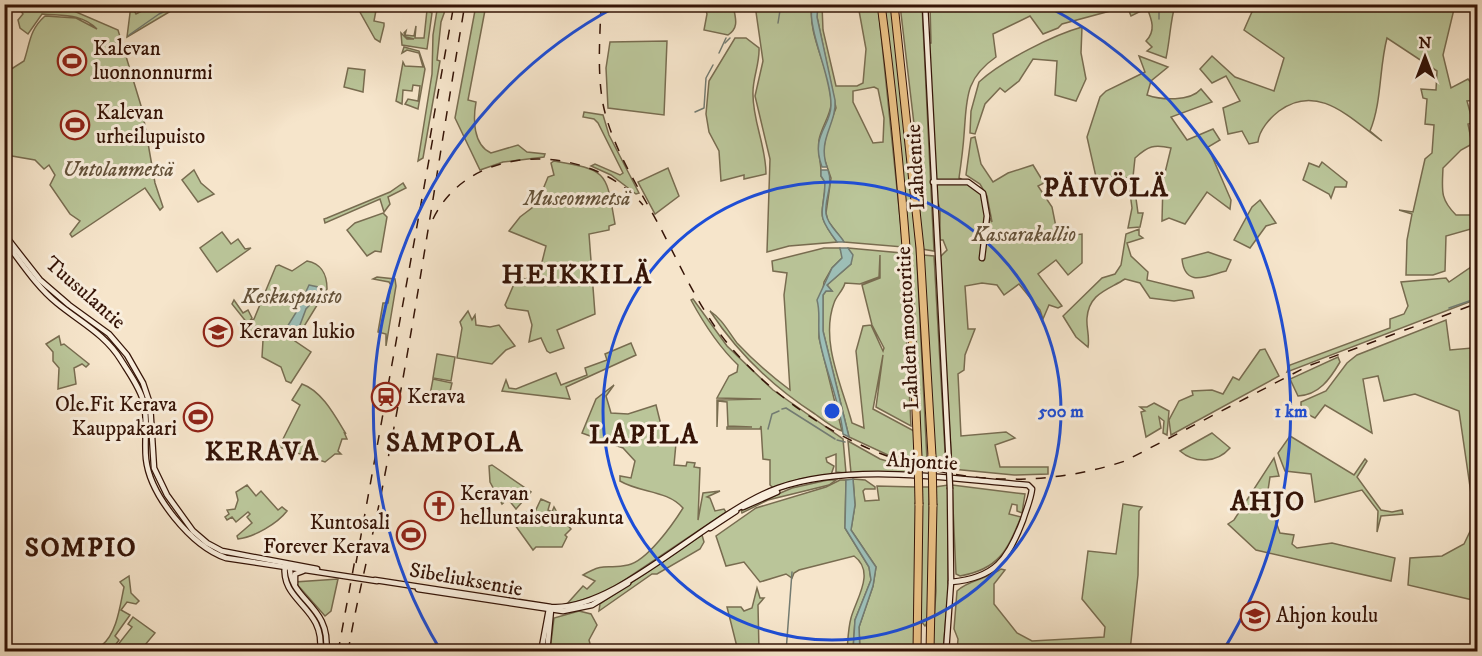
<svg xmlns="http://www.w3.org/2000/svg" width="1482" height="656" font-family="'IM FELL DW Pica',serif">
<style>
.green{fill:#bac599;stroke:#786c50;stroke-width:1.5;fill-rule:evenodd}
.water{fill:#9dbfb8;stroke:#737b71;stroke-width:1.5}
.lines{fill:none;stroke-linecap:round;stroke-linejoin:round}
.stream{stroke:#737b71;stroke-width:1.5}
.secondary-casing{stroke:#351407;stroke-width:7}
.motorway-casing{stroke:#351407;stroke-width:9}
.secondary{stroke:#f9eedd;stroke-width:4.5}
.motorway{stroke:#ebc286;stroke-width:7}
.rail{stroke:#351407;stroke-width:1.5;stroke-dasharray:10 10;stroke-linecap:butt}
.secondary-bridge-casing{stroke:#351407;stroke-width:7;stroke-linecap:butt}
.motorway-bridge-casing{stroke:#351407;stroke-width:9;stroke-linecap:butt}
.secondary-bridge{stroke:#f9eedd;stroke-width:4.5}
.motorway-bridge{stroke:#ebc286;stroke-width:7}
.ring{fill:none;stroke:#1d4ed8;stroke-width:3}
.labels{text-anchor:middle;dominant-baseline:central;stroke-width:6;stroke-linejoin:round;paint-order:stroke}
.poi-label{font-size:21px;fill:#351407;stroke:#f9eedd;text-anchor:start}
.street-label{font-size:21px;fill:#351407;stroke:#f9eedd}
.park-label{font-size:21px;font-style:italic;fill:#64523a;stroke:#f9eedd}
.district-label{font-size:27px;font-weight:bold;letter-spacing:1.5px;fill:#351407;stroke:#f9eedd}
.centre{fill:#1d4ed8;stroke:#f9eedd;stroke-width:3}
.ring-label{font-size:18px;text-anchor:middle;font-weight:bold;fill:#1d4ed8;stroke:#f9eedd;stroke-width:6;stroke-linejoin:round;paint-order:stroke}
</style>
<rect width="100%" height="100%" fill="#f6e5cb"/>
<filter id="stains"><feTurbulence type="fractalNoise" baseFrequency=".00333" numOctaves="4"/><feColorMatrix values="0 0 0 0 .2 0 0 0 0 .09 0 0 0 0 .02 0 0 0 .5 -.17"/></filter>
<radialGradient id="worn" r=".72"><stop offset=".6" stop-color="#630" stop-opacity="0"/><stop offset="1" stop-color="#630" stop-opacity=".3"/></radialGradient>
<g class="green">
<polygon points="438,4 447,5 441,22 437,60 440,61 423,158 418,161 432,74 433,35"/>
<path d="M 17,5 L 60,5 L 118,30 L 142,109 L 155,183 L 163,207 L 160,210 L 145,188 L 72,237 L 70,234 L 80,221 L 70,214 L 50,185 L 55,175 L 49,165 L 44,169 L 35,160 L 12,156 L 5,141 L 5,73 L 24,61 C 30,44 29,30 45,16 L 76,18 L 97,29 C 81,13 63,16 42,14 L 28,34 L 20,28 L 18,20 L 23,14 Z"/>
<polygon points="131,5 136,14 153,5 181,5 127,37"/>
<polygon points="356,5 377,5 374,21 384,23 384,26 380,42 375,39"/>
<path d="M 476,5 L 486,5 L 468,100 L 476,102 C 473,119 473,145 491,153 L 518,145 L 527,152 L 545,154 L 544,157 L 503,162 L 480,170 L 455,118 Z"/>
<path d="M 704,5 L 733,5 C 735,17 740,27 728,35 L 704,30 L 707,14 Z"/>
<path d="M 755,5 L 812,5 C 807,37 832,71 831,105 C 830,116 821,128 819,140 C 817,153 822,164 821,176 L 825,182 C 825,215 813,210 837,242 L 789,246 L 767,252 L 770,159 L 755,96 L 763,61 Z"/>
<path d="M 818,5 L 822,5 L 823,30 L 836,86 L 857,86 L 863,83 L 866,49 L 858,5 L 878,5 L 903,247 L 844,242 L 828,221 L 826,213 L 831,178 L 823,155 L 826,134 L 836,108 L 817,17 ZM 874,87 L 878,89 L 884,118 L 883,142 L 873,143 L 853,102 L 853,91 Z"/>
<polygon points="884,5 892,5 916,241 927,460 921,460"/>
<polygon points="900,5 922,5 934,251 922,249 914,124"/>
<path d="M 930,5 L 1115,5 L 1110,11 L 1062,24 L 1058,28 L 1043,34 L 1030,16 L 993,34 L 996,57 C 964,79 967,100 964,135 C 963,150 961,164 959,178 L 979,188 L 988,216 L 992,222 L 987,196 L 980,184 L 966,175 L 971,138 L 975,137 L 981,164 L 993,182 L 1008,173 L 1033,165 L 1044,183 L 1038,186 L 1052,207 L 1058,237 L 1082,234 L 1082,263 L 1068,275 L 1056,260 L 1038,274 L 1062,306 L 1058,308 L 1049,305 L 1043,319 L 1040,310 L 1019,284 L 1004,295 L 997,285 L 982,283 L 965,286 L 968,329 L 975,329 L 965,355 L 964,370 L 958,374 L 961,436 L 1006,432 L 1015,438 L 995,445 L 1000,467 L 1048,467 L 1048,474 L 1014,475 L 952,469 L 939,258 L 947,250 L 943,240 L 940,240 L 940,209 L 936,196 L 929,43 L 931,43 Z"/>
<path d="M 1136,5 L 1175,5 C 1170,23 1170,40 1166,58 L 1147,51 L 1152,47 L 1146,41 C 1156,31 1152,20 1147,8 L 1131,16 L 1129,11 Z"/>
<path d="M 1255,5 L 1455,5 L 1443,55 L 1451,88 L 1468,79 L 1472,84 L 1477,81 L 1477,100 L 1467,101 L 1473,123 L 1468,124 L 1472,144 L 1461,150 L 1443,168 C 1442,191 1440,199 1456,215 L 1473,215 L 1477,211 L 1478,227 L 1446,236 L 1445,271 L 1433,275 L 1406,275 L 1407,240 L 1412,214 L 1399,210 L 1413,212 L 1425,159 L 1432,153 L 1434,125 L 1425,124 L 1427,99 L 1423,98 L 1421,89 L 1436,90 L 1437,71 L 1387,38 C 1379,68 1382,102 1370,131 L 1382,141 C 1351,119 1318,82 1279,111 C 1270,118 1259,130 1258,142 L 1249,144 L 1242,131 L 1228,134 L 1223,108 L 1240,101 L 1226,76 L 1212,83 L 1200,69 L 1212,56 L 1235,77 L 1274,91 L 1284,58 L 1244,30 Z"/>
<polygon points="427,10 432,13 427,49 402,45 401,33 407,39 414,39 406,37 404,33 406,31 405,35 414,36 416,26 415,38 424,38"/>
<path d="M 1082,27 L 1081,53 L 1086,79 L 1076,101 L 1055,95 L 1057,61 L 1033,59 L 1019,81 L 1005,92 L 1000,88 L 985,104 L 975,134 L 970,133 L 971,111 L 979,82 C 1002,61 1053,35 1082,27 Z"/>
<path d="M 735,38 L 746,38 L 759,48 C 760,64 752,79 753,95 C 753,122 766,146 766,174 L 744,179 L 744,175 L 721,181 L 719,151 L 709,132 L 706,114 L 709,81 Z"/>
<polygon points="667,41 664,115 608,108 606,68 610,42"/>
<polygon points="404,47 419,51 425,69 418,109 405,104 408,99 418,101 420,86 413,85 412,91 403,90 402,104 396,101 403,62 405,66 423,67 419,53 407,50 402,53"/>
<path d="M 1139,56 L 1168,67 L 1151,81 L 1147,95 C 1161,100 1190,102 1201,89 L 1212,102 L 1171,117 L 1187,140 L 1213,129 L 1220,140 L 1208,147 L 1231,200 L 1230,209 L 1207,192 L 1185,224 L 1169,218 L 1162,221 L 1163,181 L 1171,148 C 1154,144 1148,146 1135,158 L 1133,177 L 1138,213 L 1143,213 L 1140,227 L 1128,228 L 1132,208 L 1128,178 L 1096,177 L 1087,137 L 1100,97 L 1106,91 L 1145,72 Z"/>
<polygon points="348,68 365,70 363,92 344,87"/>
<polygon points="584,112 603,115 609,135 639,193 636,194 611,175 591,166 595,164 620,175 623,173 598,123 594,119 583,117"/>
<path d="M 554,161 C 609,170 606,173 615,224 L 609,226 L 609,230 L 589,234 L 595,314 L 557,330 L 564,348 L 550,353 L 547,351 L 541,338 L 529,342 L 532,325 L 528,311 L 507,308 L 505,305 L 517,277 L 526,279 L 540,270 L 546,246 L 509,231 L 520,217 L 537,204 L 548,177 L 554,175 L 551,163 Z"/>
<polygon points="1322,162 1347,182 1346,187 1335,187 1331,198 1329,194 1303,180 1309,163 1319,167"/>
<polygon points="668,168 679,196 655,214 638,182"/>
<polygon points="194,170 201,183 214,194 198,202 182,180"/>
<polygon points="403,183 406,188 388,197 390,204 384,212 380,199 325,223 324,219 327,218 390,192"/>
<polygon points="1260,200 1276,223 1266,226 1250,248 1234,240 1252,207"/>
<polygon points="383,213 387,217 381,252 375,251 367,256 347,230 355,223"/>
<path d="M 1139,229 L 1139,235 L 1143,238 L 1127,243 L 1131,256 L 1148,272 L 1147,280 L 1192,291 L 1194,298 L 1174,301 L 1150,298 L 1140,283 L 1125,279 C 1108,290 1089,293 1087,318 C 1086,327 1090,337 1088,347 L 1076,337 L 1063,316 L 1102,278 L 1115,274 L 1121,265 L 1126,234 Z"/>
<polygon points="222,232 231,244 238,239 245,249 251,248 217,272 200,248"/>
<path d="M 824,248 L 840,248 L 843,257 L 832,268 L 824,282 L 819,320 L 819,338 L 842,431 C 833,428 823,420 815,414 C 773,387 737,352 710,311 C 722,319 728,331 737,343 C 753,360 771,376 790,390 L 784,295 L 787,273 L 773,271 L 772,261 Z"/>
<path d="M 848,248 L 902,253 L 911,426 L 876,407 L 883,355 L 873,409 L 914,431 L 914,467 L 849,437 L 823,331 L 823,295 L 826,291 L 832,291 L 827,285 L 851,264 ZM 880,255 L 880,278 L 862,285 L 872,325 L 884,348 L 883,351 L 871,325 L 863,326 L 856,351 L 864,428 L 852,423 C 842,386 820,341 834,303 C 836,296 843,291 845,283 L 860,284 L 879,277 Z"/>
<path d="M 1208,252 L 1231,260 L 1226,271 C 1206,276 1185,288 1182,259 Z"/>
<polygon points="923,255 934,256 946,469 935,468"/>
<path d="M 307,261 C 322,264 327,274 327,289 L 295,341 L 311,352 L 291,383 L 286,381 L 281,367 L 262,357 L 263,340 L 258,336 L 250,335 L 251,331 L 245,328 L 248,324 L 232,304 L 234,300 L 243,313 L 248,310 L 252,318 L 249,322 L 254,319 L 276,266 L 279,265 L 292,271 Z"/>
<polygon points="1477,263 1477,299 1287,372 1290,365 1390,328 1390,319 1404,314 1408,306 1401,282 1446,278 1449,282"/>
<polygon points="377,277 395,279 396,286 386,346 386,334 378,332 383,303 388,303 391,285 389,282 373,279"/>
<path d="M 693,299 L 727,346 L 773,390 L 843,439 L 846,473 L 836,472 L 836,454 L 826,458 L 827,462 L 834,466 L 831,475 L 800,479 L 773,488 L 770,485 L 770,460 L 763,459 L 761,426 L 760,429 L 727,429 L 727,427 L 752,427 L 728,426 L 727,402 L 718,401 L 717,427 L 717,400 L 761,399 L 717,398 L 729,376 L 737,372 L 738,365 C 718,346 704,324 691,300 Z"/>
<polygon points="468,311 472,320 475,315 476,325 490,327 499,325 515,346 506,350 492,364 457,358 462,328 460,322"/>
<polygon points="1446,320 1450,350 1472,348 1477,358 1477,601 1408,585 1410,558 1442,556 1464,544 1475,521 1459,411 1415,394 1384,401 1378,376 1363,379 1372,433 1325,405 1315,418 1301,411 1301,402 1326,391 1347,363 1357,355"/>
<polygon points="59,336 61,345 64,344 89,364 86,367 82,364 74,368 76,384 58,389 59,368 53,361 53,352 46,344"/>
<polygon points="631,343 636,355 566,387 570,399 502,391 506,380 509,388 516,389 556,373 561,385 587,375 585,368 607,360 605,354"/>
<polygon points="1265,349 1279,376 1171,435 1169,420 1179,401 1193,395 1192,391 1212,390 1223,394 1233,377 1239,380 1260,350"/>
<polygon points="437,354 455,357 451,381 433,378"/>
<path d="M 1338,357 L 1340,362 C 1330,379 1319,395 1298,396 L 1290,379 Z"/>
<polygon points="433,379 452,383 447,404 429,400"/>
<path d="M 302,384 C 322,391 335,416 346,434 L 344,432 L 347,439 L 342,439 L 338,451 L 341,454 L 335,454 L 325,462 L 279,447 L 300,405 L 292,400 Z"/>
<path d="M 614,385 L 606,396 L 611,413 L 628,414 L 656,405 L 665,441 L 676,443 L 674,465 L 686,466 L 687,462 L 695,463 L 694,467 L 700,468 L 698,520 L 703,493 L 720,491 L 707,497 L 710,498 L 715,511 L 724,509 L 726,512 L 605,593 L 566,605 L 583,586 L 587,589 L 595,581 L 583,575 C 607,561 607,570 628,565 C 647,561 673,524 683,508 C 667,490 640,493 620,481 L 620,476 L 631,478 L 635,461 L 623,448 L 582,433 L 596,399 Z"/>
<polygon points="1154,403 1169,411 1167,435 1163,433 1164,421 1159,417 1161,428 1146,437 1141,412 1145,411 1140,407 1147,407"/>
<path d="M 1212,433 L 1230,448 C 1217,463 1195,464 1180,451 Z"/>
<polygon points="1290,436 1354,475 1365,459 1367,461 1357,477 1381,510 1392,512 1402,510 1403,514 1381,516 1377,532 1378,511 1362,490 1315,502 1311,474 1285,471 1278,453"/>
<polygon points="848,441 880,459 914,469 914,474 851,473"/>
<polygon points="1274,458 1279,476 1270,477 1267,497 1280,533 1294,535 1292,544 1297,548 1332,543 1395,558 1391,581 1256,550 1228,524 1234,520"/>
<polygon points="492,465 531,492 516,509 508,499 502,504 490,482 489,466"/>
<polygon points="853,479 865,480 875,487 875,489 865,489 863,491 865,501 879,500 877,486 916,487 914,651 860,651 859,627 873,586 876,567 851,530 855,505"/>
<polygon points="828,480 836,480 829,485 768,500 742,513 741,510 792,488"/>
<path d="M 840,480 L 846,480 L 845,528 L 869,567 L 871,580 L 855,620 L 853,651 L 847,651 C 848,640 848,629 851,618 C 856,599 876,572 854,556 L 799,570 L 794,573 L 792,578 L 786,574 L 760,582 L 744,562 L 726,566 L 716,536 L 756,508 L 826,487 Z"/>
<path d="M 247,485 L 256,496 L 261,491 L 278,510 L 282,507 L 287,511 C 277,524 254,537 238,539 L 237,536 L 252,523 L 247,517 L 250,514 L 248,512 L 236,522 L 232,517 L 227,520 L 225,517 L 229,514 L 227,510 L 235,509 L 238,500 L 236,492 Z"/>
<polygon points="948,485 948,595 943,651 932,651 936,591 935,487"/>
<path d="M 952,485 L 1025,494 L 1022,513 L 1017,511 L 1017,505 L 1012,504 L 1009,514 L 1021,517 C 1007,551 999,569 960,576 L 956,574 Z"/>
<polygon points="922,487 929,487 930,618 925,626 920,620"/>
<polygon points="541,499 550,503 548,510 552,512 554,507 560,518 554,522 557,526 562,519 571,529 565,535 567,537 562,547 536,547 533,550 515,525 526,512 535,522 533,516"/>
<path d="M 1123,504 L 1142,507 L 1139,511 L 1138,575 L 1130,651 L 957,651 L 958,639 L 954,629 L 957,591 C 968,580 988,579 1001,569 L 1005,570 L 994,584 L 994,604 L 1017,633 L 1032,641 L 1104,637 L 1105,627 L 1082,599 L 1088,551 L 1116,554 Z"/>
<polygon points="702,535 704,542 700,549 657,574 652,574 599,611 600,604"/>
<path d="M 129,576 L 131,593 L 139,601 L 136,604 L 127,602 L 121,610 L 130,615 L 115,636 L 119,640 L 111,651 L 107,651 L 102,645 C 117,633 120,606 124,587 L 120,582 Z"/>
<polygon points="338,579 331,611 325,616 295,582"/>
<polygon points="757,588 760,598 764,598 758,605 759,651 738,651 727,607 741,607 744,611 752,608"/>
<polygon points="579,611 591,614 597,625 589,640 592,651 550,651 554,618"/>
<polygon points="133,617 155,633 140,651 113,651 132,627 128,624"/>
</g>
<g class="water">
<path d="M 812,5 L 818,5 L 817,17 L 835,100 C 837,124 817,139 827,167 L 822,167 C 810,135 831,127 831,105 C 831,75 807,30 812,5 Z"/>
<path d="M 821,170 L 828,170 C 834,186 824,198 826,214 C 828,226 839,233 844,242 L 837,242 C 813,210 825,215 825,182 L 821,176 Z"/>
<path d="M 840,248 L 848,248 L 853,255 L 851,264 L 827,285 L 832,291 L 826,291 L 823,295 L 823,331 L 849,437 L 843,434 C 840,402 826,373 820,342 C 817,327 821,314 817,300 L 832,268 L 842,258 Z"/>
<polygon points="309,285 318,287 320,294 306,309 300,325 303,331 301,333 296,330 291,338 282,335 297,311"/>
<polygon points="853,479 855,505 851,530 876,567 873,586 859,627 860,652 853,651 855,620 871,580 869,567 845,528 846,480"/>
</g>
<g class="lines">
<g class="stream">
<polyline points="1159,19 1159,4"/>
<polyline points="778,23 781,4"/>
<polyline points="129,35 159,14 180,4"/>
<polyline points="725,43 730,38"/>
<polyline points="719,53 726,38"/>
<polyline points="695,112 704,108 706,78 713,65"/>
<polyline points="1449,308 1478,298"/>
<polyline points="782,409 786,408 835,439"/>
<polyline points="768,429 772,414 779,411"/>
<polyline points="837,440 845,442"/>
<polyline points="786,652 792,572"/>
</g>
<g class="secondary-casing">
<g id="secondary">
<polyline points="925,4 949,466"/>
<polyline points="933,182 968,182 983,193 987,216 982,258"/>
<polyline points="4,234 40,280 69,305 109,334 127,355 143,383 150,404 154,468 167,495 193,531 207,543 222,551 317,569"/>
<path d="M 4,240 C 21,262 36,286 57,303 C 80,322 105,334 121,360 C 129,373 141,389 144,404 C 148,422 144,441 146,459 C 150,495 191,546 226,558 L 377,581"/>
<polyline points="743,507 777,492"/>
<polyline points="710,528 736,511"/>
<path d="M 285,565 C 280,603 326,606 320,652"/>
<path d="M 290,566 C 288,600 332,605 326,652"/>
<path d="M 375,580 L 551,607 C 617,612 710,512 778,488 C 852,462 951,479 1028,485 L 1032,489 C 1031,499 1026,510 1023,520 C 1008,560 995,578 951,582"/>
<polyline points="295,584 295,574 303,571"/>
<polyline points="418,589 563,611 592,605 628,583"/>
<polyline points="541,652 549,609"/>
<polyline points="547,652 551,610"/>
<polyline points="946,652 951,582 950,489"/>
</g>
</g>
<g class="motorway-casing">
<g id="motorway">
<path d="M 881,4 C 901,155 912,305 918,457"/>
<polyline points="894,4 920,248 932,456"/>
<polyline points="917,652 919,504"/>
<polyline points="930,652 933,505"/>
</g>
</g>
<use href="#secondary" class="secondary"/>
<use href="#motorway" class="motorway"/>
<g class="rail">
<path d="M 601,4 C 600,37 597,72 603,104 C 612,148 639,188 660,227 C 682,269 702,315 734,351 C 833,461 984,508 1125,461 L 1308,366 L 1478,303"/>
<polyline points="430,138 454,4"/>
<path d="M 433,219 C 471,140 591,143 643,205"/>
<polyline points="356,563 434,132"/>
<polyline points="338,652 356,554"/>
<path d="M 348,652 C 358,592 374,534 385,474 C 416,318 438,161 465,4"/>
</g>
<g class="secondary-bridge-casing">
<polyline id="secondary-bridge" points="949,466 950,489"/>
</g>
<g class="motorway-bridge-casing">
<g id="motorway-bridge">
<polyline points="932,456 933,505"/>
<polyline points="918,457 919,504"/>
</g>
</g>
<use href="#secondary-bridge" class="secondary-bridge"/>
<use href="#motorway-bridge" class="motorway-bridge"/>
</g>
<g class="ring">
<circle cx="832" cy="411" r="229"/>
<path d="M441 651A459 459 0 0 1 617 6M1047 6A459 459 0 0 1 1223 651"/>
</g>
<defs>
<g id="stadium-ring" transform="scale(1.5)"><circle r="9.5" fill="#f9eedd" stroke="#8f2418" stroke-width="1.5"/><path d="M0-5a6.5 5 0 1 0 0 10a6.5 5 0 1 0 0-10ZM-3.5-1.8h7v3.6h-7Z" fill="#8f2418"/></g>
<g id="school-ring" transform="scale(1.5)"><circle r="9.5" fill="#f9eedd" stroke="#8f2418" stroke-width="1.5"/><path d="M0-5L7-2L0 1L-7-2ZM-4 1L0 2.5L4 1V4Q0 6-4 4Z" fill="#8f2418"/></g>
<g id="station-ring" transform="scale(1.5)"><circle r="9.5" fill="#f9eedd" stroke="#8f2418" stroke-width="1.5"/><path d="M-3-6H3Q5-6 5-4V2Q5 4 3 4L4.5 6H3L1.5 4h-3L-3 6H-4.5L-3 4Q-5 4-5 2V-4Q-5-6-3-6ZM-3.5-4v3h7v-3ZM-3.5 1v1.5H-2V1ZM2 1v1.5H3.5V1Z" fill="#8f2418"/></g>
<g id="church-ring" transform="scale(1.5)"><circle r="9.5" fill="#f9eedd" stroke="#8f2418" stroke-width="1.5"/><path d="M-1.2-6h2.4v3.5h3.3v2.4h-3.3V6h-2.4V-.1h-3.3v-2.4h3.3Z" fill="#8f2418"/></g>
</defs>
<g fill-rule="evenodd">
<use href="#stadium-ring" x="72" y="61"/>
<use href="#stadium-ring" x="75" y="125"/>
<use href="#school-ring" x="218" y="332"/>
<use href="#station-ring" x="386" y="397"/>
<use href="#stadium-ring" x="198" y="417"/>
<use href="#church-ring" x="439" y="506"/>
<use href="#stadium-ring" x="411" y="535"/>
<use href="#school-ring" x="1255" y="616"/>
</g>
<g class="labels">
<g class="poi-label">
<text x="93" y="49">Kalevan<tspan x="93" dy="24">luonnonnurmi</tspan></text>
<text x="96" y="113">Kalevan<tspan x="96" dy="24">urheilupuisto</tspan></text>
<text x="239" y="332">Keravan lukio</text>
<text x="407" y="397">Kerava</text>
<text x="177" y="405" text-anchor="end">Ole.Fit Kerava<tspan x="177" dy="24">Kauppakaari</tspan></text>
<text x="460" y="494">Keravan<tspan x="460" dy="24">helluntaiseurakunta</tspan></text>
<text x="390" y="523" text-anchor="end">Kuntosali<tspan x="390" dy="24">Forever Kerava</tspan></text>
<text x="1276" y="616">Ahjon koulu</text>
</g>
<g class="street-label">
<text transform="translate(916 167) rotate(-93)">Lahdentie</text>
<text transform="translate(85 293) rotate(41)">Tuusulantie</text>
<text transform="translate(908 328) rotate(-93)">Lahden moottoritie</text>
<text transform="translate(922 462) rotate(3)">Ahjontie</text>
<text transform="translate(466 580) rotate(10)">Sibeliuksentie</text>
</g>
<g class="park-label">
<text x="118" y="170">Untolanmetsä</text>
<text x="577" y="199">Museonmetsä</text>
<text x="1024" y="235">Kassarakallio</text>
<text x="292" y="297">Keskuspuisto</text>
</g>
<g class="district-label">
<text x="1106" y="188">PÄIVÖLÄ</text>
<text x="577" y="275">HEIKKILÄ</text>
<text x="644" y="435">LAPILA</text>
<text x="455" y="443">SAMPOLA</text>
<text x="262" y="452">KERAVA</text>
<text x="1268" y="502">AHJO</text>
<text x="81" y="548">SOMPIO</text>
</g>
</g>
<circle cx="832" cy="411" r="9" class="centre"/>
<g class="ring-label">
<text x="1061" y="417">500 m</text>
<text x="1291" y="417">1 km</text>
</g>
<rect width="1482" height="656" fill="none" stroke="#f6e5cb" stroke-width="24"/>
<rect x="6" y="6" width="1470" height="644" fill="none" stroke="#351407" stroke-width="3"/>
<rect x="12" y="12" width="1458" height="632" fill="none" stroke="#351407" stroke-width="1.5"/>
<g transform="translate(1425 57)" stroke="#f9eedd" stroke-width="4.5" paint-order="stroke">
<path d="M0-4.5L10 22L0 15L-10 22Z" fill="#351407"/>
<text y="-9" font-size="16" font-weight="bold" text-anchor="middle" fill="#351407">N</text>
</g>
<rect width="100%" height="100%" filter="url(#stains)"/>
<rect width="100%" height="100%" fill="url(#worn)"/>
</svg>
